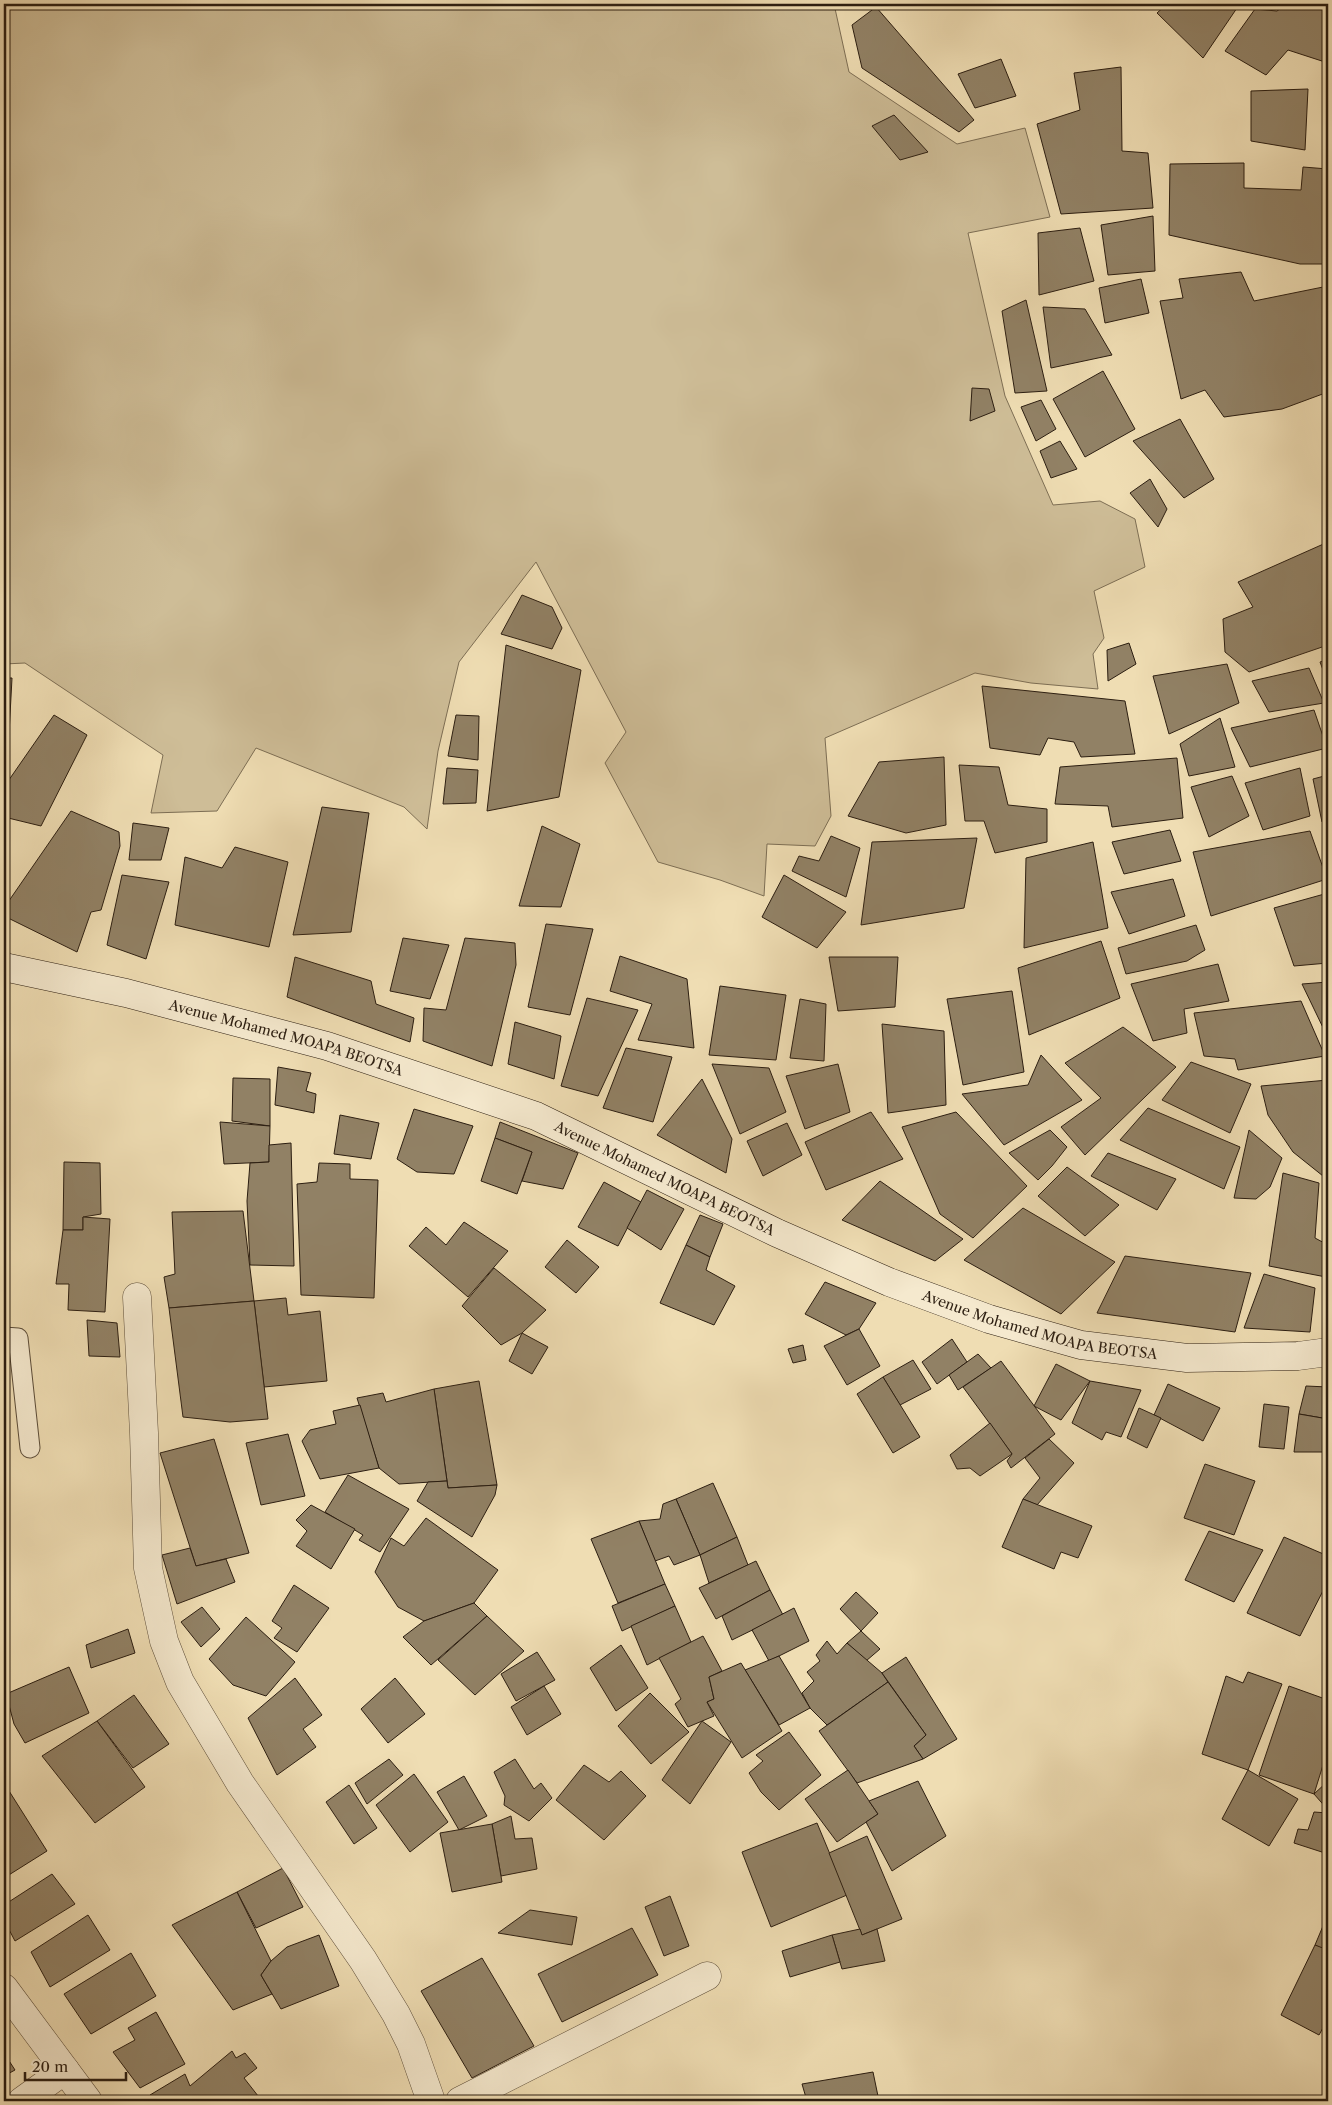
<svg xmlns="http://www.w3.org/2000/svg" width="1332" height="2105" font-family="'Libre Caslon Text',serif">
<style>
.green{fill:#cebd97;stroke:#7d6e54}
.building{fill:#918165;stroke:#2c1e11}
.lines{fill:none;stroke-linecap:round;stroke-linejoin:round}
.service-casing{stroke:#5d4e3a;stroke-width:21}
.minor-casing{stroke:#5d4e3a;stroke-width:29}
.tertiary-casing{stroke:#5d4e3a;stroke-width:29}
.secondary-casing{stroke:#2c1e11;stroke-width:29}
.service{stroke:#f5e9ce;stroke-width:19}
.minor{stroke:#f5e9ce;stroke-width:28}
.tertiary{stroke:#f5e9ce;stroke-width:28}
.secondary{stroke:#f5e9ce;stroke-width:28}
.labels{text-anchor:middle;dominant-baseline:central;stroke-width:4;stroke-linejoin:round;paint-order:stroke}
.street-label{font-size:14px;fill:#2c1e11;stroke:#f5e9ce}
</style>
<rect width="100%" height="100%" fill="#efddb3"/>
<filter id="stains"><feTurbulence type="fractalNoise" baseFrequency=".004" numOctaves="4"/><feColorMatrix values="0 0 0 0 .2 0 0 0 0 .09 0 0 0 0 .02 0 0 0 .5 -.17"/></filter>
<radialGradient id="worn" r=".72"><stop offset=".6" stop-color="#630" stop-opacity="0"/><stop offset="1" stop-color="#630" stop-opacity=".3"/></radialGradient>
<polygon class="green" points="4,4 834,4 849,72 957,144 1025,128 1050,217 968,233 1005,396 1053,505 1100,501 1135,519 1145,567 1094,591 1104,638 1093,654 1098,689 1031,683 975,673 825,738 831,816 815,846 767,844 764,896 720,880 658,862 605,763 626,732 536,562 459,662 438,751 427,829 404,807 256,748 217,811 151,813 163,755 25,663 4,664"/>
<g class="building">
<polygon points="1167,4 1231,4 1237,8 1203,58 1157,13"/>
<polygon points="1287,4 1312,4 1328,13 1328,63 1288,50 1266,75 1225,51 1255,9 1277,11"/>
<polygon points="876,7 974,120 959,132 862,68 852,25"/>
<polygon points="1001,59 1016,96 975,108 958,74"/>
<polygon points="1121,67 1122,151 1148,153 1153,208 1061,214 1037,124 1080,110 1074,73"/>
<polygon points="1308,89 1305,150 1251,141 1251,91"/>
<polygon points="894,115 928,152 900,160 872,126"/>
<polygon points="1244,163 1244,188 1301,190 1303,167 1328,169 1328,264 1300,264 1169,235 1170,164"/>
<polygon points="1153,216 1155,271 1108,275 1101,225"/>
<polygon points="1080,228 1094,281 1039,295 1038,233"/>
<polygon points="1241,272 1254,301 1328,286 1328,392 1282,409 1224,417 1205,390 1181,399 1160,301 1183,298 1179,279"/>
<polygon points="1141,279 1149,313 1105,323 1099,288"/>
<polygon points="1026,300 1047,391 1015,393 1002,311"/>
<polygon points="1043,307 1085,309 1112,355 1051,368"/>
<polygon points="1103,371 1135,429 1085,457 1053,399"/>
<polygon points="972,388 989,389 995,411 970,421"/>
<polygon points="1041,400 1056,429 1036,441 1021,407"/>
<polygon points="1180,419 1214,479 1184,498 1133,441"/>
<polygon points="1060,441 1077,469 1051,478 1040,451"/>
<polygon points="1150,479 1167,509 1158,527 1130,493"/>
<polygon points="1328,542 1328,645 1249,672 1225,652 1223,619 1253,607 1238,582"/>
<polygon points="522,595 552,607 562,628 552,649 501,634"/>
<polygon points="1129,643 1136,664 1108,681 1107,650"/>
<polygon points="506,645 581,670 559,797 487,811"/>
<polygon points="1328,659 1328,683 1320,662"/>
<polygon points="1227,664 1239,703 1169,734 1153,676"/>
<polygon points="1309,668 1324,703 1269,712 1252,681"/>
<polygon points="4,678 12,678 9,734 4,733"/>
<polygon points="982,686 1125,701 1135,754 1081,757 1074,742 1048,738 1040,755 990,748"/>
<polygon points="1314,710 1327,748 1250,767 1231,728"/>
<polygon points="54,715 87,735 41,826 4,817 4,787"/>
<polygon points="456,715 479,716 478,760 448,756"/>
<polygon points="1220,718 1235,767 1189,776 1180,744"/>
<polygon points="944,757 946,825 906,833 848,816 879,762"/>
<polygon points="1177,758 1183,818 1112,827 1108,806 1055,804 1060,767"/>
<polygon points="959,765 999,767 1008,805 1047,809 1047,842 995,853 984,821 965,821"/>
<polygon points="447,768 478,770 476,803 443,804"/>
<polygon points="1300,768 1310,816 1263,830 1245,783"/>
<polygon points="1328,775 1328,822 1322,822 1313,779"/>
<polygon points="1232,776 1249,816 1209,837 1191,787"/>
<polygon points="322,807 369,813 351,932 293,935"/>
<polygon points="71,811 119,832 120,846 101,910 91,912 77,952 4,916 4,908"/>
<polygon points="133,823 169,828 161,860 129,860"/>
<polygon points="542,826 580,844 561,907 519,906"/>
<polygon points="1170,830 1181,861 1124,874 1112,842"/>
<polygon points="1310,831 1327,879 1211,916 1193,852"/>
<polygon points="831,836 860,848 846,897 792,871 799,856 819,861"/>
<polygon points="977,838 964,908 861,925 872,842"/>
<polygon points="1093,842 1108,928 1024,948 1026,858"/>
<polygon points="235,847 288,862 269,947 175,925 185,857 222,868"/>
<polygon points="122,875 169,882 146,959 107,945"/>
<polygon points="784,875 846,912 817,948 762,917"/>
<polygon points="1173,879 1185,916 1129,934 1111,892"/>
<polygon points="1328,893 1328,963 1294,966 1274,908"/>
<polygon points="546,924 593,929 570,1015 528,1007"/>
<polygon points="1196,925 1205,950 1187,961 1126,974 1118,948"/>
<polygon points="403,938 449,945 430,999 390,991"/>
<polygon points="465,938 515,943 516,965 492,1066 423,1041 424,1008 446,1010"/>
<polygon points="1101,941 1120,998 1029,1035 1018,968"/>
<polygon points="620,956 687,979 694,1048 638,1040 652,1004 610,991"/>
<polygon points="295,957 371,981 376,1004 414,1018 410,1042 287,997"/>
<polygon points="829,957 898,957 895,1007 838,1011"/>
<polygon points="1218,964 1229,1001 1184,1009 1187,1033 1153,1041 1131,984"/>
<polygon points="1328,982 1328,1038 1302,984"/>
<polygon points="720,986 786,995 776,1060 709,1055"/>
<polygon points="1012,991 1024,1072 963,1085 947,999"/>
<polygon points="587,998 638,1010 598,1096 561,1086"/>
<polygon points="800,999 826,1004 824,1061 790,1058"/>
<polygon points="1301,1001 1325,1056 1238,1070 1235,1059 1204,1056 1194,1013"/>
<polygon points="515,1022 561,1036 554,1079 508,1064"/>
<polygon points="882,1024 944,1031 946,1105 888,1113"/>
<polygon points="1123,1027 1176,1067 1085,1155 1061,1127 1101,1098 1065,1063"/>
<polygon points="626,1048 672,1057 653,1122 603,1108"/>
<polygon points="1041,1055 1082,1100 1004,1145 962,1094 1028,1085"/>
<polygon points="1191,1062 1251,1084 1230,1133 1162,1100"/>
<polygon points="712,1064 769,1068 786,1112 740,1134"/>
<polygon points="838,1064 850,1112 805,1129 786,1076"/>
<polygon points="278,1067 311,1073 306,1091 316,1094 314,1113 275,1105"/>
<polygon points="233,1078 270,1079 270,1126 232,1121"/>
<polygon points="702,1079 732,1139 726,1173 657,1135"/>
<polygon points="1328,1080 1328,1180 1293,1152 1268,1115 1261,1086"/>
<polygon points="1148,1108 1240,1147 1224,1189 1120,1140"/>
<polygon points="414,1109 473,1126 454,1174 417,1172 397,1159"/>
<polygon points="871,1112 903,1159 826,1190 805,1142"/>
<polygon points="956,1112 1027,1186 973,1238 940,1214 902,1127"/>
<polygon points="340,1115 379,1123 371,1159 334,1154"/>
<polygon points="220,1122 270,1126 269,1162 224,1164"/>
<polygon points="500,1122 578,1153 563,1189 522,1181 532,1152 495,1138"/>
<polygon points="787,1123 802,1155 763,1176 747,1141"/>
<polygon points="1050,1130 1067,1147 1052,1166 1038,1180 1009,1153"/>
<polygon points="1249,1130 1282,1158 1270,1187 1256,1199 1234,1198"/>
<polygon points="495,1138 532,1152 517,1194 481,1181"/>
<polygon points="291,1143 294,1266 250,1265 247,1201 250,1163 269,1162 269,1145"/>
<polygon points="1108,1153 1176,1179 1157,1210 1091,1176"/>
<polygon points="64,1162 100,1163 101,1214 83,1217 83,1230 63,1230"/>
<polygon points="319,1163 350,1164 350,1179 378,1180 374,1298 301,1295 297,1184 317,1182"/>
<polygon points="1067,1167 1119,1205 1085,1236 1038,1196"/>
<polygon points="1283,1173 1319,1183 1315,1238 1328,1245 1328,1271 1326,1277 1269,1266"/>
<polygon points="880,1181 963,1239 935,1261 842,1220"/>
<polygon points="604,1182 641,1202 618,1246 578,1227"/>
<polygon points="647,1190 684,1209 661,1250 627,1228"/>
<polygon points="1023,1208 1115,1262 1061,1314 964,1260"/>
<polygon points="243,1211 254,1301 169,1308 164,1277 175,1274 172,1212"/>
<polygon points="700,1215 723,1224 710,1257 686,1245"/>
<polygon points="83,1217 110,1219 105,1312 68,1310 69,1284 56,1284 63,1230 83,1230"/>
<polygon points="464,1222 508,1251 468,1297 409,1246 426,1227 446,1245"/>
<polygon points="567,1240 599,1267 576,1293 545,1267"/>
<polygon points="686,1245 710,1257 706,1270 735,1286 714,1325 660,1303"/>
<polygon points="1125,1256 1251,1273 1235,1332 1097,1313"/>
<polygon points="494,1268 546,1310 522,1333 501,1345 462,1306"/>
<polygon points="1264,1274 1315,1288 1310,1332 1244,1328"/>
<polygon points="825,1282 876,1303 859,1329 846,1335 805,1314"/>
<polygon points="286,1298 288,1315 320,1311 327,1381 264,1387 254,1301"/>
<polygon points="254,1301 268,1419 230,1422 183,1417 169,1308"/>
<polygon points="87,1320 117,1323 120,1357 89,1356"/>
<polygon points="859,1329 880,1366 847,1385 824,1346"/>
<polygon points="522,1333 548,1347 532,1374 509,1361"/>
<polygon points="952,1339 967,1362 937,1384 922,1362"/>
<polygon points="803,1345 806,1360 793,1363 788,1349"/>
<polygon points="978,1354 991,1368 958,1390 949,1375"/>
<polygon points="913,1360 931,1389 900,1405 883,1377"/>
<polygon points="1001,1361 1055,1434 1011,1468 1007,1461 1012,1454 963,1387"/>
<polygon points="1056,1364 1090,1381 1061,1420 1034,1406"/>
<polygon points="883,1377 920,1437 893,1453 857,1394"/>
<polygon points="479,1381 497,1485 448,1488 434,1389"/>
<polygon points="1090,1381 1141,1390 1121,1437 1106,1432 1102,1440 1072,1423"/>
<polygon points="1168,1384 1220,1408 1203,1441 1154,1415"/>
<polygon points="1306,1386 1328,1387 1328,1419 1299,1414"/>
<polygon points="434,1389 447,1481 399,1484 379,1468 357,1398 383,1393 386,1402"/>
<polygon points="1264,1404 1289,1407 1284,1449 1259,1447"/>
<polygon points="360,1405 379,1468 320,1479 302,1441 310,1430 336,1424 333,1411"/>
<polygon points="1139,1408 1161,1418 1147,1448 1127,1438"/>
<polygon points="1299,1414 1328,1419 1328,1452 1294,1452"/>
<polygon points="990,1423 1012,1454 980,1476 970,1468 957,1469 950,1455"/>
<polygon points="288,1434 305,1496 261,1505 246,1443"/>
<polygon points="214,1439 249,1553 196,1566 160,1453"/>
<polygon points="1049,1439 1074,1463 1037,1505 1023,1499 1040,1478 1025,1458"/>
<polygon points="1205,1464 1255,1481 1234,1535 1184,1518"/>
<polygon points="348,1475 409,1509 380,1552 359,1540 363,1535 325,1512"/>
<polygon points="447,1481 448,1488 497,1485 495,1495 472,1537 417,1501 428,1482"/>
<polygon points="713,1483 737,1537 700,1555 676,1499"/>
<polygon points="676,1499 700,1555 674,1565 669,1556 655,1561 639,1521 660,1519 663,1504"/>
<polygon points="1023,1499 1092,1526 1078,1558 1061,1552 1054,1569 1002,1547"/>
<polygon points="311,1505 355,1529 331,1569 296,1546 307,1531 296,1520"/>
<polygon points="426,1518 498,1570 474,1603 424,1621 398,1607 375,1572 391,1538 404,1546"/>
<polygon points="639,1521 665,1584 618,1603 591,1539"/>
<polygon points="1209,1531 1263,1550 1234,1602 1185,1580"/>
<polygon points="737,1537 748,1565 709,1583 700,1555"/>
<polygon points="1284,1537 1328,1556 1328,1581 1300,1636 1247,1613"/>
<polygon points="190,1548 196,1566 226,1559 235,1582 177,1604 162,1555"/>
<polygon points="756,1561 770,1590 716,1619 699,1588"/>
<polygon points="665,1584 675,1606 622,1631 612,1606"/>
<polygon points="294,1585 329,1608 297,1652 274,1638 282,1628 272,1621"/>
<polygon points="770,1590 783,1615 732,1640 722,1616"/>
<polygon points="856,1592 878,1613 861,1631 840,1609"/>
<polygon points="474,1603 487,1616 431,1665 403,1637 424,1621"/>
<polygon points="675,1606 691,1642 647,1665 631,1626"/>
<polygon points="202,1607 220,1629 201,1647 181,1622"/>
<polygon points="794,1608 809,1641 769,1661 752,1630"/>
<polygon points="487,1616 524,1651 475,1695 438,1660"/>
<polygon points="246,1617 295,1662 266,1696 233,1685 209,1659"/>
<polygon points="128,1629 135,1653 91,1668 86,1645"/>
<polygon points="861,1631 880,1649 866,1661 847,1643"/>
<polygon points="703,1636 722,1671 709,1677 714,1699 707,1702 714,1716 688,1727 675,1704 681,1699 659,1658"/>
<polygon points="827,1641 837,1654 847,1643 882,1673 888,1682 827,1725 810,1708 802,1693 814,1681 807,1672 820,1661 816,1655"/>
<polygon points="621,1645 648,1688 616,1711 590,1668"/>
<polygon points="537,1652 555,1680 516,1701 501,1674"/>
<polygon points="779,1656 810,1708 779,1725 745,1670"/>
<polygon points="906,1657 957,1739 923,1759 914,1746 926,1735 882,1673"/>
<polygon points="741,1663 782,1731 742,1758 707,1702 714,1699 709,1677"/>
<polygon points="69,1667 89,1713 25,1743 14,1724 6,1694"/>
<polygon points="1248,1672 1282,1684 1248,1770 1202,1754 1226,1676 1243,1683"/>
<polygon points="295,1678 322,1715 303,1729 316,1747 277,1775 248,1718"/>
<polygon points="395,1678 425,1714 388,1743 361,1709"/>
<polygon points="888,1682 926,1735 914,1746 923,1759 857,1783 819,1731"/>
<polygon points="544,1686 561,1714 527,1735 511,1707"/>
<polygon points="1289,1686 1328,1700 1328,1749 1314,1794 1259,1775"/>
<polygon points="650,1693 689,1732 651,1764 618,1726"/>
<polygon points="134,1695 169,1744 133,1768 97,1721"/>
<polygon points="97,1721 145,1787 95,1823 42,1756"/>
<polygon points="702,1721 731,1742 690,1804 662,1780"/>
<polygon points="789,1732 821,1775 779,1810 761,1792 749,1773 763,1761 756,1755"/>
<polygon points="389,1759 403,1775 367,1804 355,1783"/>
<polygon points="515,1759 534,1789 541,1783 552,1798 529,1821 504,1805 505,1796 494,1772"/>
<polygon points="584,1765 609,1782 621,1771 646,1796 604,1840 556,1800"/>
<polygon points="848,1770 878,1814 837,1842 805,1799"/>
<polygon points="1248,1770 1298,1799 1269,1846 1222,1819"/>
<polygon points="414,1774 448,1822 410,1852 376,1805"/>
<polygon points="464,1776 487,1816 459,1830 437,1792"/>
<polygon points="918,1781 946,1836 892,1871 866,1822 878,1814 869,1801"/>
<polygon points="1328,1781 1328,1810 1314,1794"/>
<polygon points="4,1783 47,1851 4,1878"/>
<polygon points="349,1785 377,1828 354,1844 326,1802"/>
<polygon points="1314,1812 1328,1813 1328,1854 1294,1843 1298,1829 1308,1830"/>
<polygon points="511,1816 515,1839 532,1838 537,1869 501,1876 492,1824"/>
<polygon points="817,1823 847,1895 771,1927 742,1852"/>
<polygon points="492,1824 502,1882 452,1892 440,1833"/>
<polygon points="867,1836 902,1919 862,1935 829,1853"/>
<polygon points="283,1868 303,1907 256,1928 237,1892"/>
<polygon points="52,1874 75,1904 15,1941 4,1920 4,1905"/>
<polygon points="237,1892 271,1961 261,1975 272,1994 233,2010 172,1925"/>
<polygon points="670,1896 689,1946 664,1956 645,1907"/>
<polygon points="530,1910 577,1917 572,1945 498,1933"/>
<polygon points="1328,1914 1328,1952 1315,1945"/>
<polygon points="88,1915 110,1950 50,1987 31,1952"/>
<polygon points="632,1928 658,1975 562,2022 538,1974"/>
<polygon points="860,1929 862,1935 877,1929 885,1961 842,1969 832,1935"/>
<polygon points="319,1935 339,1986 281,2009 261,1975 271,1961 287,1947"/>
<polygon points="832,1935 840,1962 790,1977 782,1951"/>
<polygon points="1315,1945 1328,1950 1328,2019 1319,2035 1281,2015"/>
<polygon points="131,1953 156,1996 91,2034 64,1994"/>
<polygon points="482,1958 534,2046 472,2078 421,1991"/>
<polygon points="156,2012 185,2064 140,2088 113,2052 135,2040 128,2028"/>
<polygon points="232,2051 236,2058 245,2053 257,2068 244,2078 262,2101 154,2101 150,2095 185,2074 190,2086"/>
<polygon points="4,2053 15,2070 4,2076"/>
<polygon points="873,2072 879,2101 807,2101 802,2084"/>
</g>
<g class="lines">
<g class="service-casing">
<polyline id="service" points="4,1337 18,1338 30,1448"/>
</g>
<g class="minor-casing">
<g id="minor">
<polyline points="137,1297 144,1433 148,1568 164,1641 180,1682 240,1783 363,1960 396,2014 411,2044 431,2101"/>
<polyline points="22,2101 65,2070"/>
<polyline points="460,2101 707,1976"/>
</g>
</g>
<g class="tertiary-casing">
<polyline id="tertiary" points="4,1988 88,2101"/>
</g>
<g class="secondary-casing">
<g id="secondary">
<path id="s1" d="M 4,967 L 126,993 L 327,1046 L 536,1116 L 777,1233 L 889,1282 L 989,1319 L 1081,1345 L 1187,1358 L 1298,1356 L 1328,1352"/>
</g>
</g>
<use href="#service" class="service"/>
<use href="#minor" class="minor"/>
<use href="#tertiary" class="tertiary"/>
<use href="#secondary" class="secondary"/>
</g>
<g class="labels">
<g class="street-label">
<text stroke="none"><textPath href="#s1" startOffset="291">Avenue Mohamed MOAPA BEOTSA</textPath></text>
<text stroke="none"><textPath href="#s1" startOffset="696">Avenue Mohamed MOAPA BEOTSA</textPath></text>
<text stroke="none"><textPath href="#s1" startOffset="1101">Avenue Mohamed MOAPA BEOTSA</textPath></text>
</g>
</g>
<rect width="1332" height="2105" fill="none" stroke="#efddb3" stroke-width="20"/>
<rect x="5" y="5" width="1322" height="2095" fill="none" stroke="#2c1e11" stroke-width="2.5"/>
<rect x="10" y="10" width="1312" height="2085" fill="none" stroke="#2c1e11"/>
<path d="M25 2072v8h101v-8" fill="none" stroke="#2c1e11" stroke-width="2.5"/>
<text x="32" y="2072" font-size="15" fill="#2c1e11" stroke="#f5e9ce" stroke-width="4" paint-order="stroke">20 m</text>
<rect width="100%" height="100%" filter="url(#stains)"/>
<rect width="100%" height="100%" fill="url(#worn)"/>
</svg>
